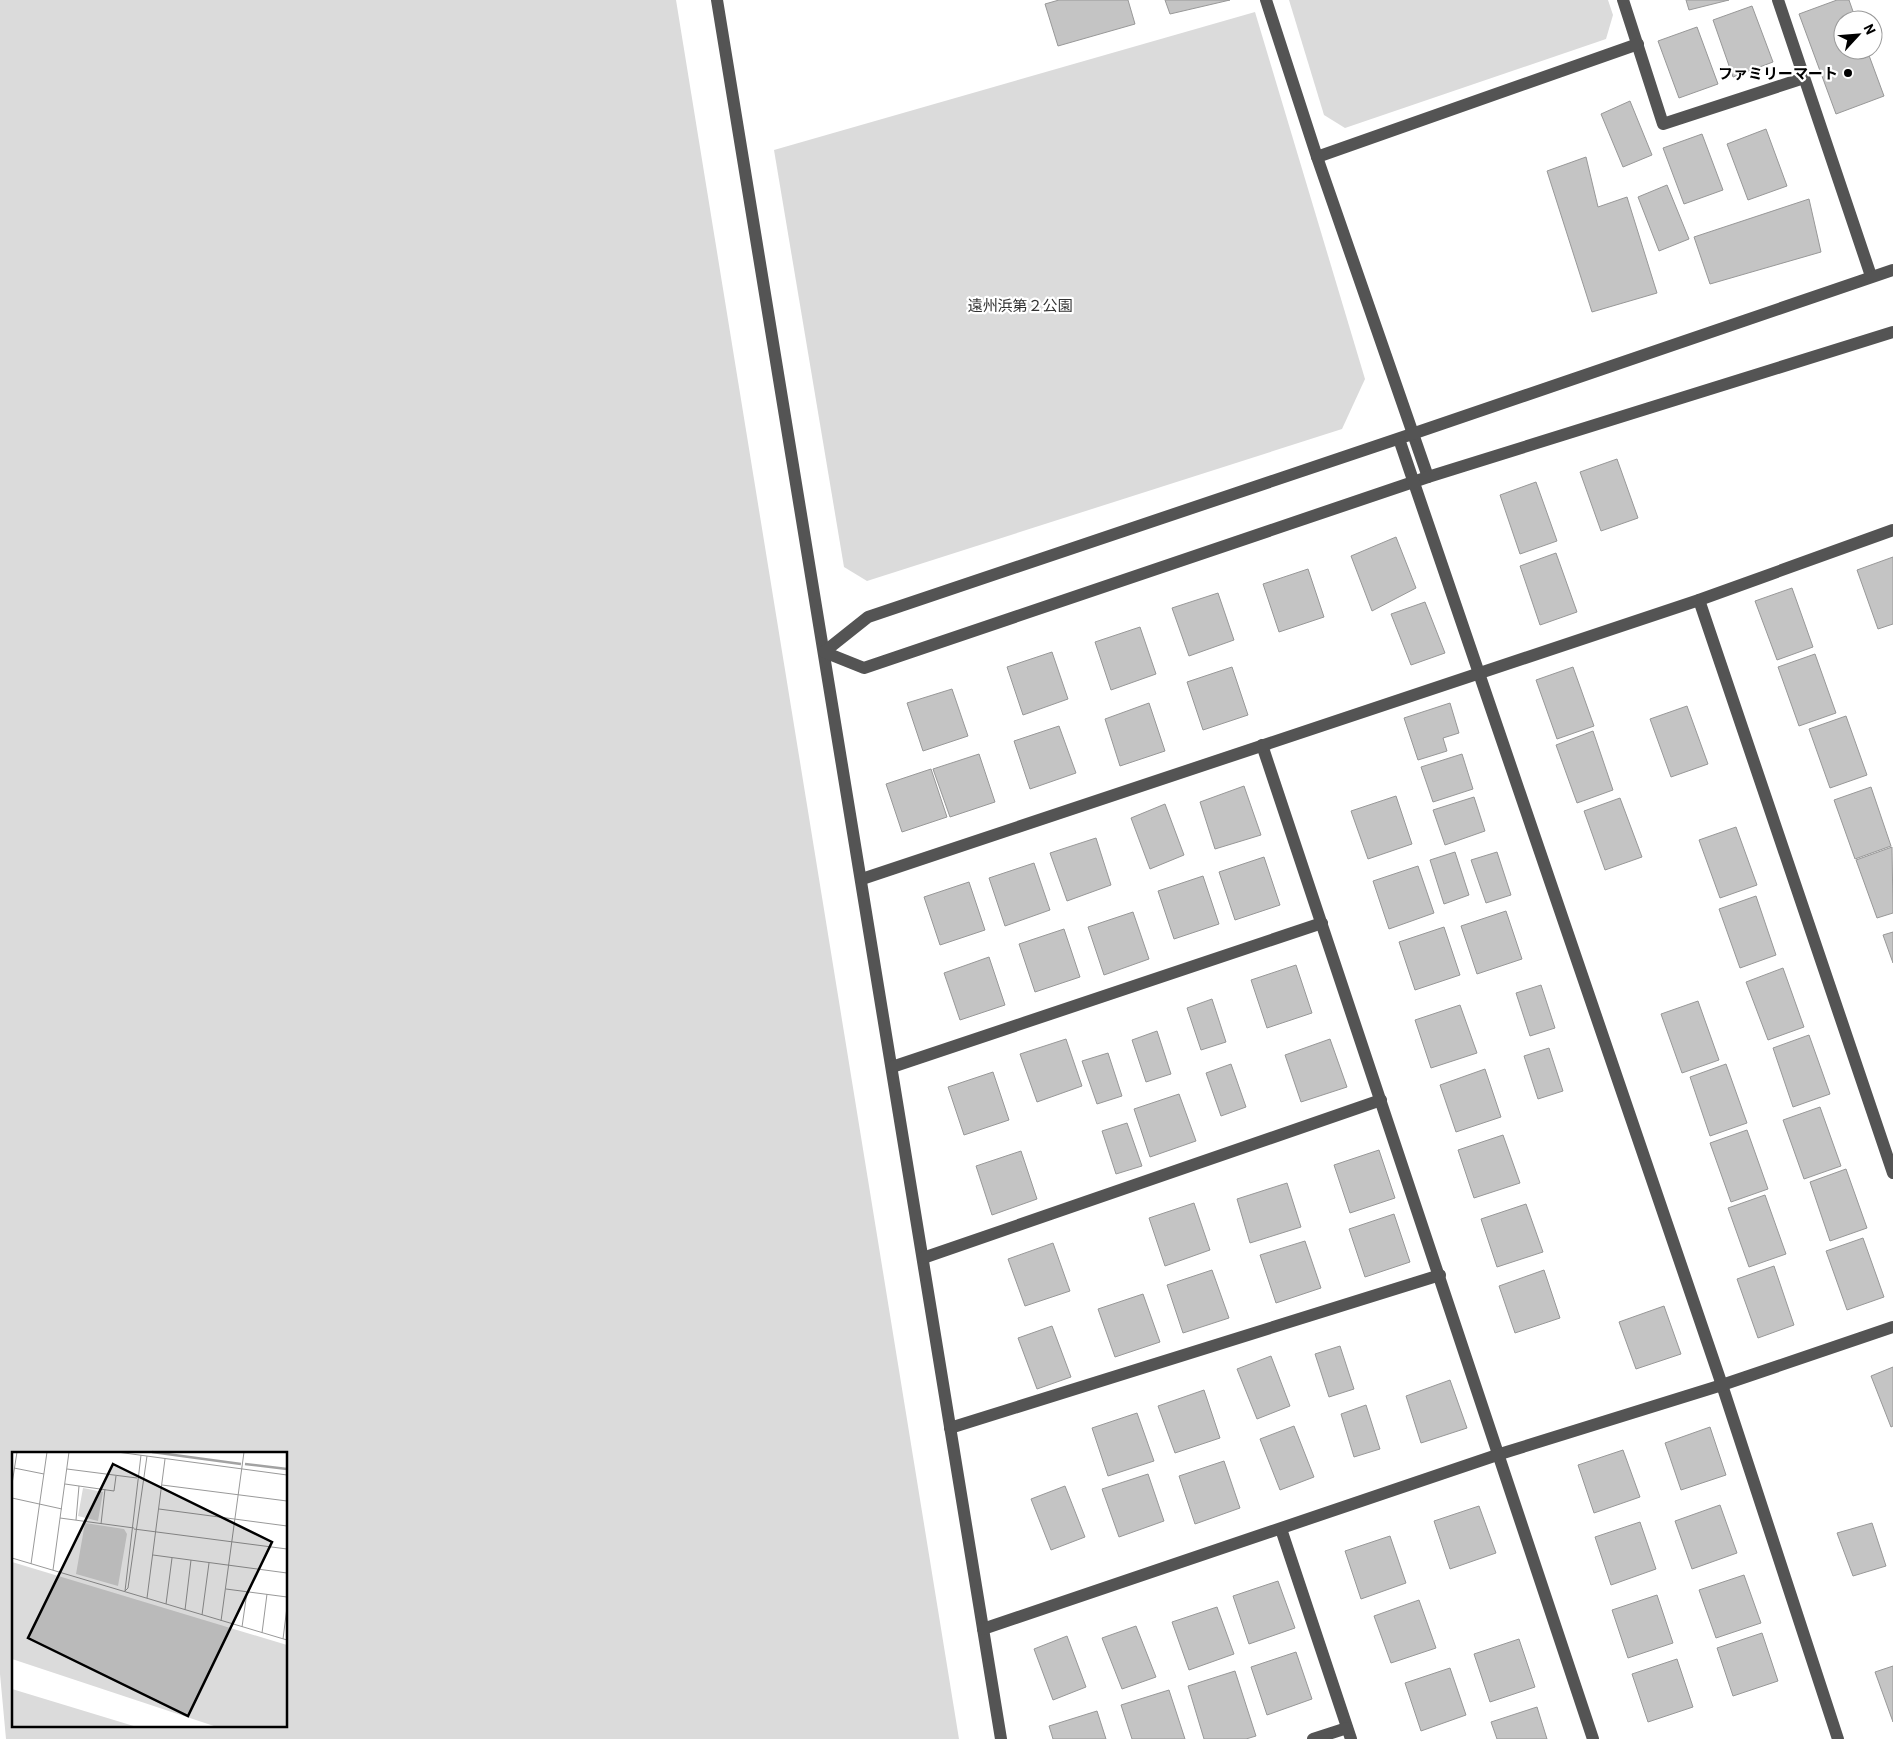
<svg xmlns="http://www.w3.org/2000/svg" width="1893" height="1739" font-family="Barlow,'Noto Sans JP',sans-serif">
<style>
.green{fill:#dbdbdb;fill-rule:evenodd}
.building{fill:#c4c4c4;stroke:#989898}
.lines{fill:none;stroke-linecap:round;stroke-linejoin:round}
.minor{stroke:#545454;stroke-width:12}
.poi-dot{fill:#000;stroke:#fff;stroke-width:2}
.labels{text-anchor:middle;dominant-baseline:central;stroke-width:4.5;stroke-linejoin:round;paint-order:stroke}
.poi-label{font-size:15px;font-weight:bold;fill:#000;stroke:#fff;text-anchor:end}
.park-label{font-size:15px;fill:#323232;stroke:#fff}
.inset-river{fill:none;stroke:#a2a2a2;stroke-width:2.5}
.inset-road{fill:none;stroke:#999;stroke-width:1}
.view{fill:#000;fill-opacity:0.15;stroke:#000;stroke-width:2.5}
.inset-edge{fill:none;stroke:#000;stroke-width:2.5}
</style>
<rect width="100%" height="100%" fill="#fff"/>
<g class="green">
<path d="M 0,0 L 676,0 L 959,1739 L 6,1739 L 0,1674 ZM 14,1453 L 286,1453 L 286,1725 L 14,1725 Z"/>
<polygon points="1289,0 1608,0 1613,15 1606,39 1345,128 1324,115"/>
<polygon points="1255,12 1365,379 1342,429 867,581 844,567 774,150"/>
</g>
<g class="building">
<polygon points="1059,0 1128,0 1135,24 1058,46 1045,4"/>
<polygon points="1165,0 1230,0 1170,14"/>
<polygon points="1686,0 1729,0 1689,10"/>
<polygon points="1837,0 1849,0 1856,20 1843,20 1843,50 1867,50 1884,96 1836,114 1799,14"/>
<polygon points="1752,6 1773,62 1733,77 1713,20"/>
<polygon points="1697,27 1718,84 1679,98 1658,41"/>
<polygon points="1630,101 1652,155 1623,167 1601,114"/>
<polygon points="1766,129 1787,186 1748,200 1727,144"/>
<polygon points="1702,134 1723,190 1684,204 1663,148"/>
<polygon points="1586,157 1598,207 1627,197 1657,293 1592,312 1547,171"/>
<polygon points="1667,185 1689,239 1659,251 1638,197"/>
<polygon points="1809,199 1821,252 1710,284 1694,237"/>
<polygon points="1617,459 1638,518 1601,531 1580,472"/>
<polygon points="1536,482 1557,541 1520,554 1500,495"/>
<polygon points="1396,537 1416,588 1372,611 1351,556"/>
<polygon points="1556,553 1577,612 1540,625 1520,566"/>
<polygon points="1893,557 1893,624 1878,629 1857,570"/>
<polygon points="1308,569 1324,617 1279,632 1263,584"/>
<polygon points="1792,588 1813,647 1777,660 1755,601"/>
<polygon points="1218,593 1234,640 1189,656 1172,608"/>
<polygon points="1425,602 1445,653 1411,665 1391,614"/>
<polygon points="1140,627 1156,674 1111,690 1095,642"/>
<polygon points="1052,652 1068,699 1023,715 1007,667"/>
<polygon points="1815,654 1836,713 1799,726 1778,667"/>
<polygon points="1232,667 1248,715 1203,730 1187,682"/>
<polygon points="1573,667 1594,726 1557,739 1536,680"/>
<polygon points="952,689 968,736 923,751 907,703"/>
<polygon points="1149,703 1165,751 1120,766 1105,719"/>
<polygon points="1450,703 1459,733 1443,738 1447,751 1418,760 1404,718"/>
<polygon points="1687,706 1708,764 1671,777 1650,719"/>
<polygon points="1846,716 1867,775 1830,788 1809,729"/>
<polygon points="1059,726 1076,773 1030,789 1014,741"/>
<polygon points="1593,731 1613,790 1577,803 1556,745"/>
<polygon points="979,754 995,802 950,817 933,769"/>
<polygon points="1462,754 1473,789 1433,802 1421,767"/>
<polygon points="931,769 947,817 902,832 886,784"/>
<polygon points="1244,786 1261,835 1215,849 1200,802"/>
<polygon points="1871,787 1891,846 1855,859 1834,800"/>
<polygon points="1396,796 1412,844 1368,859 1351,811"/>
<polygon points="1474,797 1485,831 1445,845 1433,810"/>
<polygon points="1620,798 1642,857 1605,870 1584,811"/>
<polygon points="1165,804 1184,855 1150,869 1131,818"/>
<polygon points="1736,827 1757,885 1720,898 1699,840"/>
<polygon points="1096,838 1111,885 1067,901 1050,853"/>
<polygon points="1892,847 1893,913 1877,918 1856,860"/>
<polygon points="1455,852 1469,895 1444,904 1430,860"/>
<polygon points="1497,852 1511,895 1486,903 1471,860"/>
<polygon points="1264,857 1280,905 1235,920 1219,872"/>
<polygon points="1034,863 1050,910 1005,926 989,878"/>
<polygon points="1418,866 1434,913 1389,929 1373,881"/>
<polygon points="1203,876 1219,924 1174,939 1158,891"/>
<polygon points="969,882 985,930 940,945 924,897"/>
<polygon points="1756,896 1776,955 1740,968 1719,909"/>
<polygon points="1506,911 1522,959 1477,974 1461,926"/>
<polygon points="1133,912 1149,959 1104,975 1088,927"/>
<polygon points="1444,927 1460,975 1415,990 1399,942"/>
<polygon points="1064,929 1080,977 1035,992 1019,944"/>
<polygon points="1893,932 1893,963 1883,935"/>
<polygon points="989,957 1005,1005 960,1020 944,973"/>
<polygon points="1296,965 1312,1013 1267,1028 1251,980"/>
<polygon points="1783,968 1804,1027 1768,1040 1746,982"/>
<polygon points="1541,985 1555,1028 1530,1036 1516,993"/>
<polygon points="1212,999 1226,1042 1201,1050 1187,1008"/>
<polygon points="1698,1001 1719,1060 1682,1073 1661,1014"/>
<polygon points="1460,1005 1477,1053 1431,1068 1415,1020"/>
<polygon points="1157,1031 1171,1074 1146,1082 1132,1040"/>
<polygon points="1809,1035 1830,1094 1793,1107 1773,1048"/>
<polygon points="1066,1039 1082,1086 1037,1102 1020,1054"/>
<polygon points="1330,1039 1347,1087 1301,1102 1285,1055"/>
<polygon points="1549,1048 1563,1091 1538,1099 1524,1056"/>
<polygon points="1108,1053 1122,1096 1097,1104 1082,1061"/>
<polygon points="1231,1064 1246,1107 1221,1116 1206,1073"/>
<polygon points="1726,1064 1747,1123 1710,1136 1690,1077"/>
<polygon points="1485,1069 1501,1117 1456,1132 1440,1085"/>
<polygon points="993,1072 1009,1120 964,1135 948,1087"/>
<polygon points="1179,1094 1196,1141 1150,1157 1134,1109"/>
<polygon points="1820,1107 1841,1166 1804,1179 1783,1120"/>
<polygon points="1127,1123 1142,1166 1116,1174 1102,1131"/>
<polygon points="1747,1130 1768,1189 1731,1202 1710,1143"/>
<polygon points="1503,1135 1520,1183 1474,1198 1458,1150"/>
<polygon points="1379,1150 1395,1198 1350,1213 1334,1165"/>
<polygon points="1021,1151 1037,1199 992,1215 976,1166"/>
<polygon points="1846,1169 1867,1228 1830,1241 1810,1182"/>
<polygon points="1287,1183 1301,1227 1250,1243 1237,1199"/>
<polygon points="1765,1195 1786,1254 1749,1267 1728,1208"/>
<polygon points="1194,1203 1210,1250 1165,1266 1149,1218"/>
<polygon points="1526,1204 1543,1252 1497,1267 1481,1219"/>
<polygon points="1394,1214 1410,1262 1365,1277 1349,1229"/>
<polygon points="1863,1238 1884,1297 1847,1310 1826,1251"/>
<polygon points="1305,1241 1321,1288 1276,1303 1260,1255"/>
<polygon points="1053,1243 1070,1291 1025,1306 1008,1259"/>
<polygon points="1774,1266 1794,1325 1758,1338 1737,1279"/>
<polygon points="1212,1270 1229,1318 1183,1333 1167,1285"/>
<polygon points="1544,1270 1560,1318 1515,1333 1499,1286"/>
<polygon points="1143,1294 1160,1342 1115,1357 1098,1309"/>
<polygon points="1664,1306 1681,1354 1636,1369 1619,1322"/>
<polygon points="1052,1326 1071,1377 1037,1389 1018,1338"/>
<polygon points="1340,1346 1354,1389 1329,1397 1315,1354"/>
<polygon points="1271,1356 1290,1406 1257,1419 1237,1369"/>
<polygon points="1893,1367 1893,1426 1891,1427 1871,1376"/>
<polygon points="1450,1380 1467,1428 1421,1443 1406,1396"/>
<polygon points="1204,1390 1220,1438 1175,1453 1158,1406"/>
<polygon points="1366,1405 1380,1449 1354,1457 1341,1414"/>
<polygon points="1137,1413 1154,1461 1108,1476 1092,1428"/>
<polygon points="1294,1426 1314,1477 1280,1490 1260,1439"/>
<polygon points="1710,1427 1726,1475 1681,1490 1665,1443"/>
<polygon points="1623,1450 1640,1497 1594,1513 1578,1465"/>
<polygon points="1224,1461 1240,1508 1195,1524 1179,1476"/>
<polygon points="1148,1474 1164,1521 1119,1537 1102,1489"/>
<polygon points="1065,1486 1085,1537 1051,1550 1031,1499"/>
<polygon points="1720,1505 1737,1553 1692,1569 1675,1521"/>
<polygon points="1479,1506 1496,1553 1450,1569 1434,1521"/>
<polygon points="1640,1522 1656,1569 1611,1585 1595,1537"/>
<polygon points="1872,1523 1886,1566 1853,1576 1837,1533"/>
<polygon points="1390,1536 1406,1583 1361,1599 1345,1551"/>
<polygon points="1744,1575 1761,1623 1716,1638 1699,1590"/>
<polygon points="1278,1581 1295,1628 1249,1644 1233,1596"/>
<polygon points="1657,1595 1673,1643 1628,1658 1612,1610"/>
<polygon points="1419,1600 1436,1648 1391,1663 1374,1616"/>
<polygon points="1217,1607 1234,1654 1189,1670 1172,1622"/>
<polygon points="1136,1626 1156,1677 1122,1689 1102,1638"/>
<polygon points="1762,1633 1778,1681 1733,1696 1717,1648"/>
<polygon points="1067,1636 1086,1687 1053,1700 1034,1649"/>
<polygon points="1519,1639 1535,1687 1490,1702 1474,1654"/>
<polygon points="1296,1652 1312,1699 1267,1715 1251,1667"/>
<polygon points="1677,1659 1693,1707 1648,1722 1632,1674"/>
<polygon points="1893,1666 1893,1722 1875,1672"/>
<polygon points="1450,1668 1466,1715 1421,1731 1405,1683"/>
<polygon points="1235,1671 1256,1736 1246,1739 1204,1739 1188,1686"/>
<polygon points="1169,1690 1185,1739 1132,1739 1121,1705"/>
<polygon points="1537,1707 1547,1739 1497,1739 1491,1722"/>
<polygon points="1097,1711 1106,1739 1053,1739 1049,1726"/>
</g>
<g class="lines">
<g class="minor">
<polyline points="717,0 1001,1739"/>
<polyline points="1266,0 1317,157 1428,477"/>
<polyline points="1623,0 1663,124 1804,78"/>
<polyline points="1778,0 1871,276"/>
<polyline points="1317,157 1638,44"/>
<polyline points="1893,270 1412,434 868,617 824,652 864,668 1428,477 1893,332"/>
<polyline points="1399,439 1722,1385 1838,1739"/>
<polyline points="1699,600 1893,1173"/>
<polyline points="1262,745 1593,1739"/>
<polyline points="862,879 1699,600 1893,530"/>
<polyline points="892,1067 1322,923"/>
<polyline points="923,1258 1381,1100"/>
<polyline points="950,1428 1440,1275"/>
<polyline points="1281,1529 1351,1739"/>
<polyline points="983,1629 1500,1454 1722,1385 1893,1327"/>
<polyline points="1313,1739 1347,1728"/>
</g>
</g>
<circle class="poi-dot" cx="1848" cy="73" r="5"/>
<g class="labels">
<g class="poi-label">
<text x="1838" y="73">ファミリーマート</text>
</g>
<g class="park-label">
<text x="1020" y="305">遠州浜第２公園</text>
</g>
</g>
<g transform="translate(12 1452)">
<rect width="275" height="275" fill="#fff"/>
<path d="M 71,36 L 91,40 L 86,69 L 66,64 ZM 73,71 L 112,77 L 115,82 L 106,134 L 64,122 ZM 0,110 L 275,193 L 275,275 L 205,275 L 0,207 ZM 0,237 L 125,275 L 0,275 Z" fill="#dbdbdb"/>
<path class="inset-river" d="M 140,0 L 229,12M 233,12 L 275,17"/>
<path class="inset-road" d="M 105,0 L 275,23M 129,3 L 113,139 L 116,136 L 135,4M 2,16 L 32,22M 55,17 L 125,26M 0,32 L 5,0M 53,32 L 102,39 L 104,24M 150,33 L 275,49M 0,46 L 50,57M 147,57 L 275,74M 48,66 L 122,76M 64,68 L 67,34M 89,72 L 93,37M 122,77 L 275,97M 141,103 L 275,121M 0,106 L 275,188M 19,112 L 35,0M 41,118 L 57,0M 214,137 L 275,145M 135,146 L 153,7M 154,152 L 160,106M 173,158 L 179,108M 190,163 L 197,111M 209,169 L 232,0M 230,175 L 235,140M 250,181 L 255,142M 271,187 L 275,155"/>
<path class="view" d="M 101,12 L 260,90 L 176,264 L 16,186 Z"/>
<rect width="275" height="275" class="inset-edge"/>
</g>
<g transform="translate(1858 35) rotate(64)"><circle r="24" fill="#ffffff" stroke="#999999"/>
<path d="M0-4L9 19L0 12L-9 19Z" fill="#000000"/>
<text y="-8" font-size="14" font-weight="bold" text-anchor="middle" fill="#000000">N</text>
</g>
</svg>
